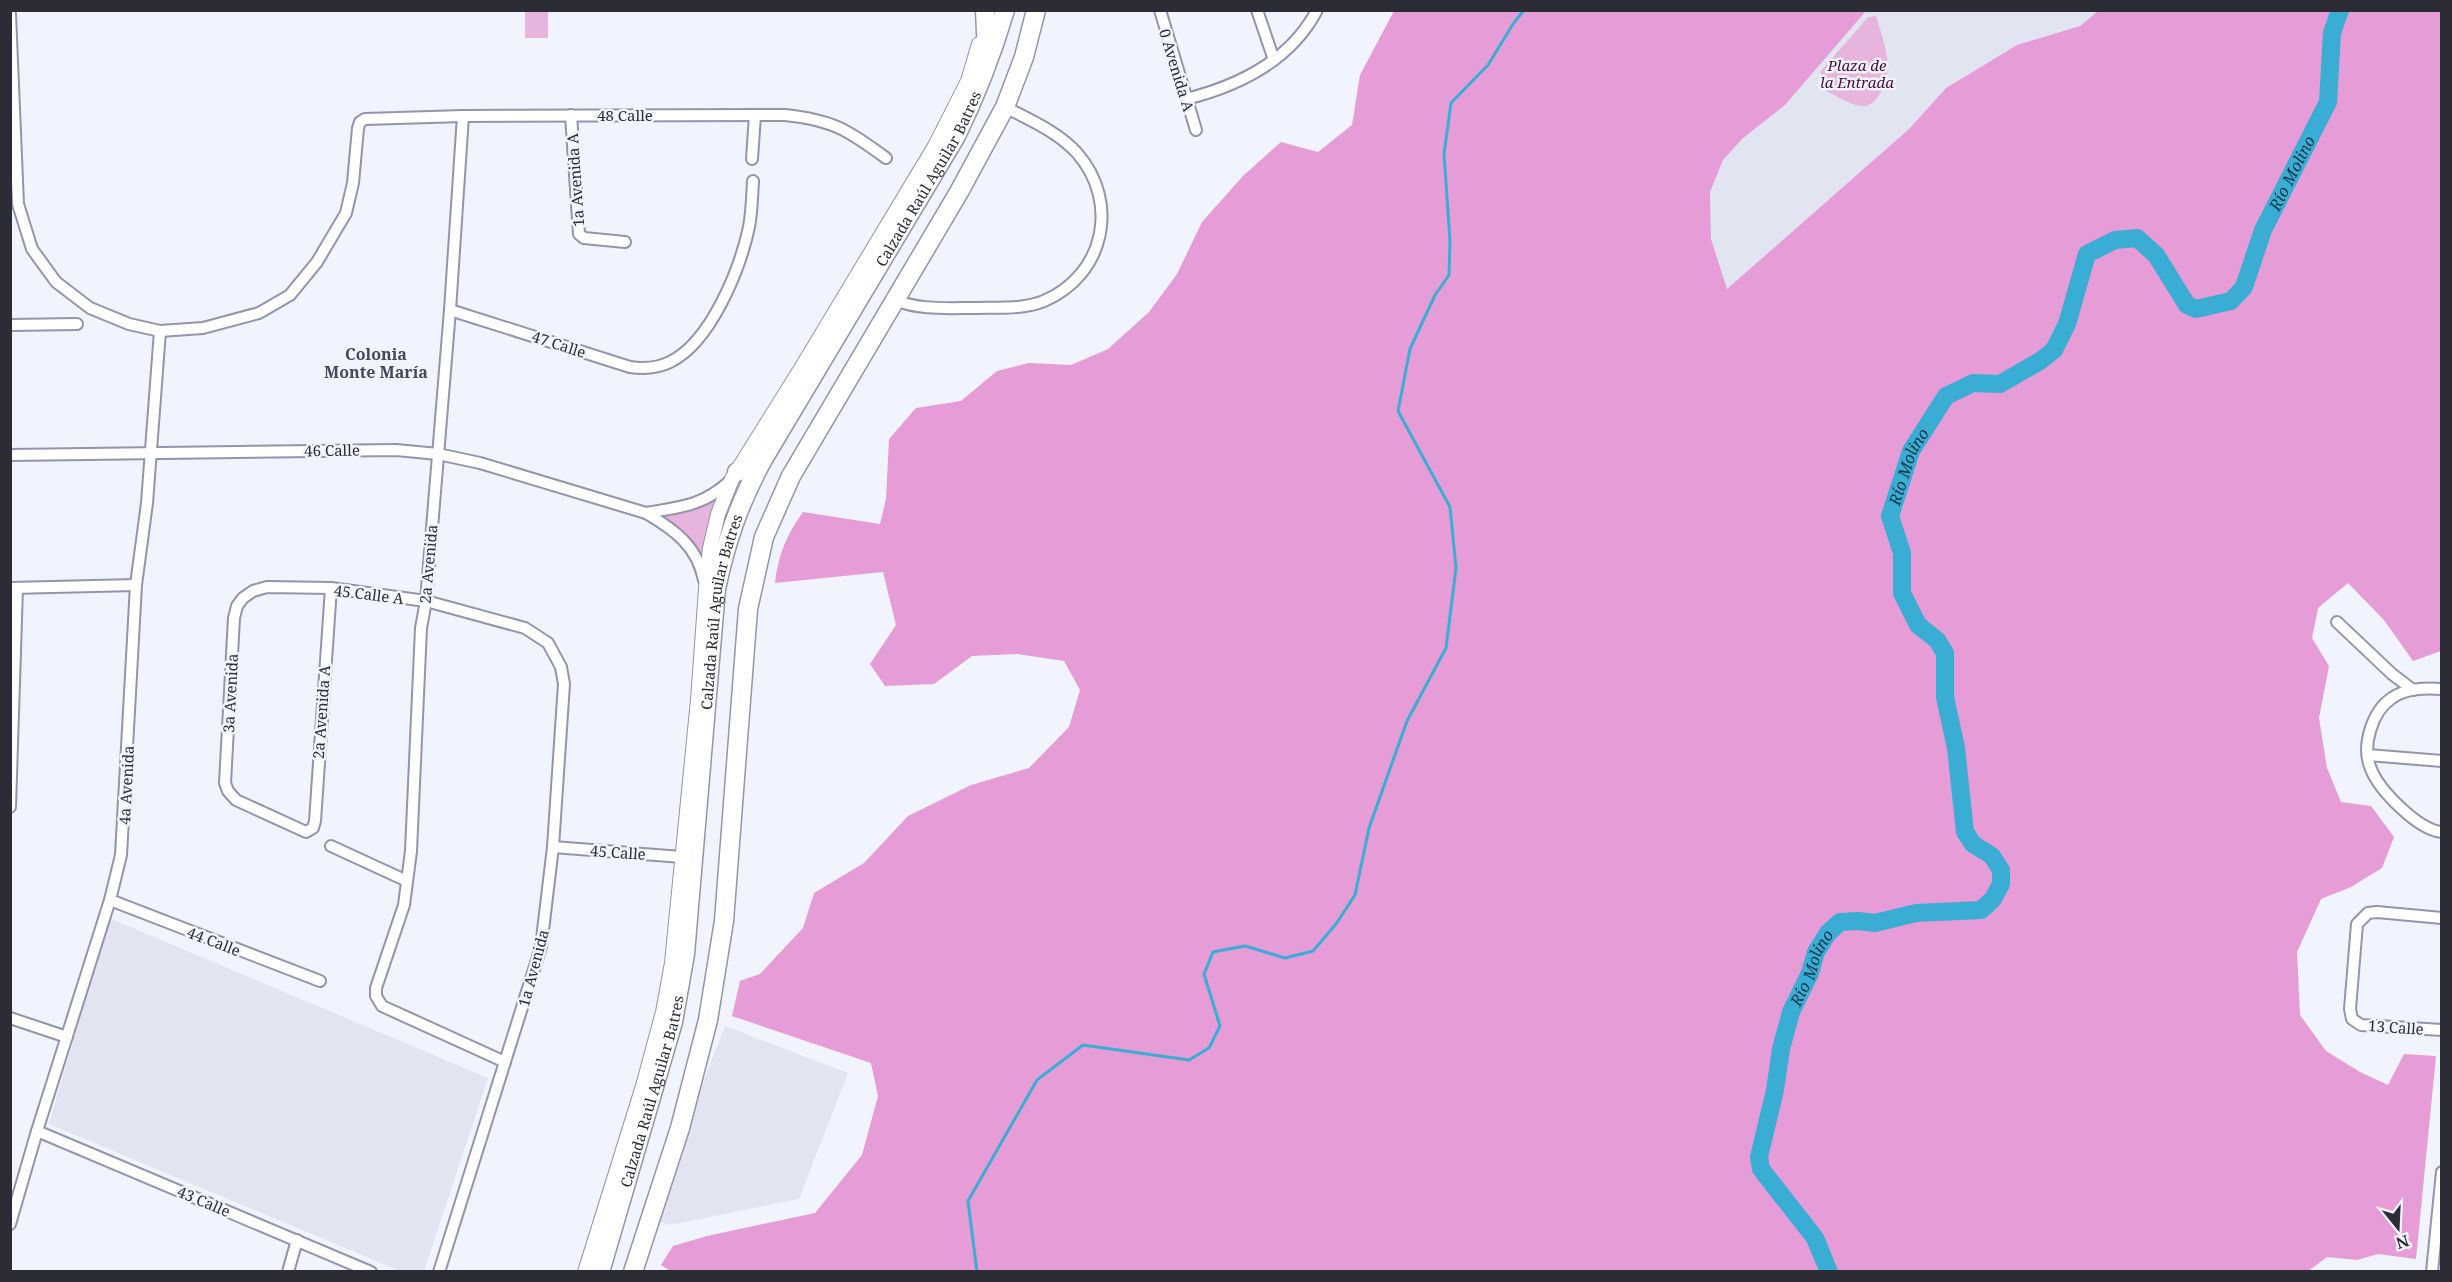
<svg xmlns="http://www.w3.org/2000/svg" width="2452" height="1282" font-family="'Noto Serif',serif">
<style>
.built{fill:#e2e4f2}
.green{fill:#e6b4dc}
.forest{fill:#e59cd7}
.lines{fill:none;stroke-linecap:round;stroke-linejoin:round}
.stream{stroke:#3aadd5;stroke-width:3}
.river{stroke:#3aadd5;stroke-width:18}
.minor-casing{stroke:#9295af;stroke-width:14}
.tertiary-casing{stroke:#9295af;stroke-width:16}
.trunk-casing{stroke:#9295af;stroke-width:21}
.minor{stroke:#fff;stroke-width:10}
.tertiary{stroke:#fff;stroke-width:14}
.trunk{stroke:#fff;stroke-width:18}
.labels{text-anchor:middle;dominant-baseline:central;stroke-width:5;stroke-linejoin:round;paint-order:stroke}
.park-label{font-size:15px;font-style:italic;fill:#4b0943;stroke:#f1f3fe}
.street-label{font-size:15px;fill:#2b2c36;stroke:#f1f3fe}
.water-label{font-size:16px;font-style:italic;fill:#013546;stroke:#f1f3fe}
.neighbourhood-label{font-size:16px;font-weight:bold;fill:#45475d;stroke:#f1f3fe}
</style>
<rect width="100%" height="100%" fill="#f1f3fe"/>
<g class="built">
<polygon points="1866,11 2098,11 2080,26 2017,45 1946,88 1909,129 1727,289 1711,239 1710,191 1723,160 1742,139 1785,105"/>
<polygon points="109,918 488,1078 424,1271 400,1271 49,1124"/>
<polygon points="725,1026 848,1073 799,1199 670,1225 650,1218"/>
</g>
<g class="green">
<rect x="525" y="11" width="23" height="27"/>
<path d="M 1876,16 C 1884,43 1897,73 1877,98 C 1873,103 1868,107 1861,106 C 1850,105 1837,96 1826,91 L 1821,78 L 1821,71 L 1868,17 Z"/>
<polygon points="721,492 706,586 677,533 666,519 646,513"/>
</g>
<path class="forest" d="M 1394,11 L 1866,11 L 1785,105 L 1742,139 L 1723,160 L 1710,192 L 1711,239 L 1727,289 L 1909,129 L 1946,88 L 2017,45 L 2080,26 L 2098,11 L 2441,11 L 2441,651 L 2413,661 L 2384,620 L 2348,583 L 2318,608 L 2312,638 L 2329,666 L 2319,718 L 2327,768 L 2341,802 L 2371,806 L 2394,837 L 2382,868 L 2351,887 L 2321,899 L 2297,952 L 2300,1015 L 2326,1051 L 2360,1072 L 2388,1085 L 2404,1054 L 2436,1056 L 2416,1259 L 2378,1254 L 2357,1260 L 2327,1257 L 2307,1272 L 672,1272 L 661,1265 L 673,1246 L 707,1236 L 815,1213 L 862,1155 L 878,1096 L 871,1063 L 732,1016 L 740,981 L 760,974 L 803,928 L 814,893 L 864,863 L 908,816 L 971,785 L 1029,768 L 1069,727 L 1080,690 L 1064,661 L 1017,654 L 972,656 L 934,684 L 885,686 L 870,664 L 896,625 L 883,572 L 775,583 C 778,555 787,534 803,512 L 880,524 L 886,499 L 889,439 L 916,408 L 961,401 L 997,371 L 1029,363 L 1071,365 L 1108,349 L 1149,312 L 1177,274 L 1202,222 L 1243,176 L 1281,142 L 1318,152 L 1352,125 L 1360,75 Z"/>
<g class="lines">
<polyline class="stream" points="977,1272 968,1201 1037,1080 1083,1045 1189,1060 1209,1048 1220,1026 1204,974 1213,952 1245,946 1285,958 1313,951 1336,924 1355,895 1369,828 1407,721 1446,648 1456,568 1450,507 1398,411 1410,349 1435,295 1449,275 1450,241 1444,154 1451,103 1488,65 1513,24 1524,10"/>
<path class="river" id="s1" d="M 1829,1272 L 1815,1238 L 1761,1169 L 1759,1157 L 1775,1090 L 1781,1049 L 1791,1012 L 1810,973 L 1816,952 L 1828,933 L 1840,922 L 1858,921 L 1875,923 L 1916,913 L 1981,910 L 1993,899 L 2001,884 L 2001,870 L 1992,856 L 1973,844 L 1965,832 L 1956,748 L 1945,697 L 1945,653 L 1937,640 L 1918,625 L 1902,593 L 1902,553 L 1890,516 L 1911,451 L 1946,396 L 1973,383 L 2000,384 L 2040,361 L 2054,350 L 2067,324 L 2087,254 L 2115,240 L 2137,238 L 2156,255 L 2187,305 L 2196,309 L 2231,301 L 2244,287 L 2263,230 L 2328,102 L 2332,33 L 2340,10"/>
<g class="minor-casing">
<g id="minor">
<polyline points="1160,10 1196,130"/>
<polyline points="1257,10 1274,60"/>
<path d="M 10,14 L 18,204 L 32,249 L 56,282 L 90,308 L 129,324 L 160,331 L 203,328 L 259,313 L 290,295 L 317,262 L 346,213 L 353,183 L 358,128 L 360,122 L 365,119 L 463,116 L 785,115 C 833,120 848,130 886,158"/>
<path d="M 1186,99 C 1238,86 1291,60 1317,10"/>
<polyline points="571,115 579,234 584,238 625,242"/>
<polyline points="463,116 450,310 426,601 421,628 411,851 404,905 376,988 376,996 382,1006 505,1062"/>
<polyline points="752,159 755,115"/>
<path d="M 895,300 C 919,310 946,308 972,308 C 995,307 1022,310 1044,301 C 1105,275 1120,202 1077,153 C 1058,132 1030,120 1005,107"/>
<path d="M 450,310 L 630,367 C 644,369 658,368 670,362 C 711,342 740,269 749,227 C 752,211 752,196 753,181"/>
<polyline points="10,325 77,324"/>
<path d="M 10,455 L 396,450 L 438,454 L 480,463 L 646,513 C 675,530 697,546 704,580"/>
<path d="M 646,513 C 681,507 703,506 730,481"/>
<polyline points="11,588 136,585"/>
<polyline points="331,588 315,821 313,828 306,832 236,800 228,791 225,783 234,618 237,606 243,598 253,591 267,587 331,588 426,601 525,628 548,643 561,667 564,684 553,847 541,947 439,1272"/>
<polyline points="2337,622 2392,674 2413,690"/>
<path d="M 2442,689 C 2425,688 2406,688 2392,698 C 2372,711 2361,747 2371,769 C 2379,790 2418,830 2442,832"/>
<polyline points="2368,755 2442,761"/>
<polyline points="10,807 17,588"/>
<polyline points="331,846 407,881"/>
<polyline points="553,847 682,857"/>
<polyline points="110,900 320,981"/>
<polyline points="2442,918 2377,912 2368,913 2357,924 2350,1009 2352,1019 2361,1025 2442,1030"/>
<polyline points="10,1018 67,1037"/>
<polyline points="37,1131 371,1272"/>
<polyline points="10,1224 37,1131 110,900 121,855 136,585 147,503 160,331"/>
<polyline points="288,1272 297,1240"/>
<polyline points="2432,1272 2442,1172"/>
</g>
</g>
<g class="tertiary-casing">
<polyline id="tertiary" points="585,1272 643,1086 663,1012 672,963 698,700 707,575 710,548 718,514 732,479 802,367 935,146 968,81 979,44"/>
</g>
<g class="trunk-casing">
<g id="trunk">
<polyline points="985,10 987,54"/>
<polyline points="737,472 762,461"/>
<path id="s2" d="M 600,1272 L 673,1022 L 685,954 L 716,589 C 726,541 739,504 762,461 L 956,136 C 976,95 992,54 1005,10"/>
<polyline points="633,1272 680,1128 708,1020 724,921 748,609 764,537 791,476 959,192 1005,107 1024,57 1036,10"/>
</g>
</g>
<use href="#minor" class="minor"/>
<use href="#tertiary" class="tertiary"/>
<use href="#trunk" class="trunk"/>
</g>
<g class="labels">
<g class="park-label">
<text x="1857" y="65">Plaza de<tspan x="1857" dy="17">la Entrada</tspan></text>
</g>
<g class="street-label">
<text transform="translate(1177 70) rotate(73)">0 Avenida A</text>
<text x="625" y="115">48 Calle</text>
<text stroke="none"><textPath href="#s2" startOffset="1160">Calzada Raúl Aguilar Batres</textPath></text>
<text transform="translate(575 180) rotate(-94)">1a Avenida A</text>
<text transform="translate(559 344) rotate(18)">47 Calle</text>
<text transform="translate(332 450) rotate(-1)">46 Calle</text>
<text transform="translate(428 564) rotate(-85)">2a Avenida</text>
<text transform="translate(369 594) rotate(7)">45 Calle A</text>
<text stroke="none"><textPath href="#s2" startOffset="674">Calzada Raúl Aguilar Batres</textPath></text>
<text transform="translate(230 693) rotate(-87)">3a Avenida</text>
<text transform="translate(321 712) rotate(-86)">2a Avenida A</text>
<text transform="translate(126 785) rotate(-87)">4a Avenida</text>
<text transform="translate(618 852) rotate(4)">45 Calle</text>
<text transform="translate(214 941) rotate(21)">44 Calle</text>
<text transform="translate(533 968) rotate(-75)">1a Avenida</text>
<text transform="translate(2396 1027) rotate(4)">13 Calle</text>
<text stroke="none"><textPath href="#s2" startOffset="188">Calzada Raúl Aguilar Batres</textPath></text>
<text transform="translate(204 1201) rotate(23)">43 Calle</text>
</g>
<g class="water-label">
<text stroke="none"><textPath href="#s1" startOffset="1650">Río Molino</textPath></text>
<text stroke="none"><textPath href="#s1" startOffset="1020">Río Molino</textPath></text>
<text stroke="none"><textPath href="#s1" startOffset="334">Río Molino</textPath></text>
</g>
<g class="neighbourhood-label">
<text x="376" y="354">Colonia<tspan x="376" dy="18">Monte María</tspan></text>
</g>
</g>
<rect width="2452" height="1282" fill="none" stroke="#2b2c36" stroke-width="24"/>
<g transform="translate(2398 1228) rotate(162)" stroke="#f1f3fe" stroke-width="4.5" paint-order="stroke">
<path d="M0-4.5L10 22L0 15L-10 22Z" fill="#2b2c36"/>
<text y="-9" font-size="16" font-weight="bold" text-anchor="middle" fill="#2b2c36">N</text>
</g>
</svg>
